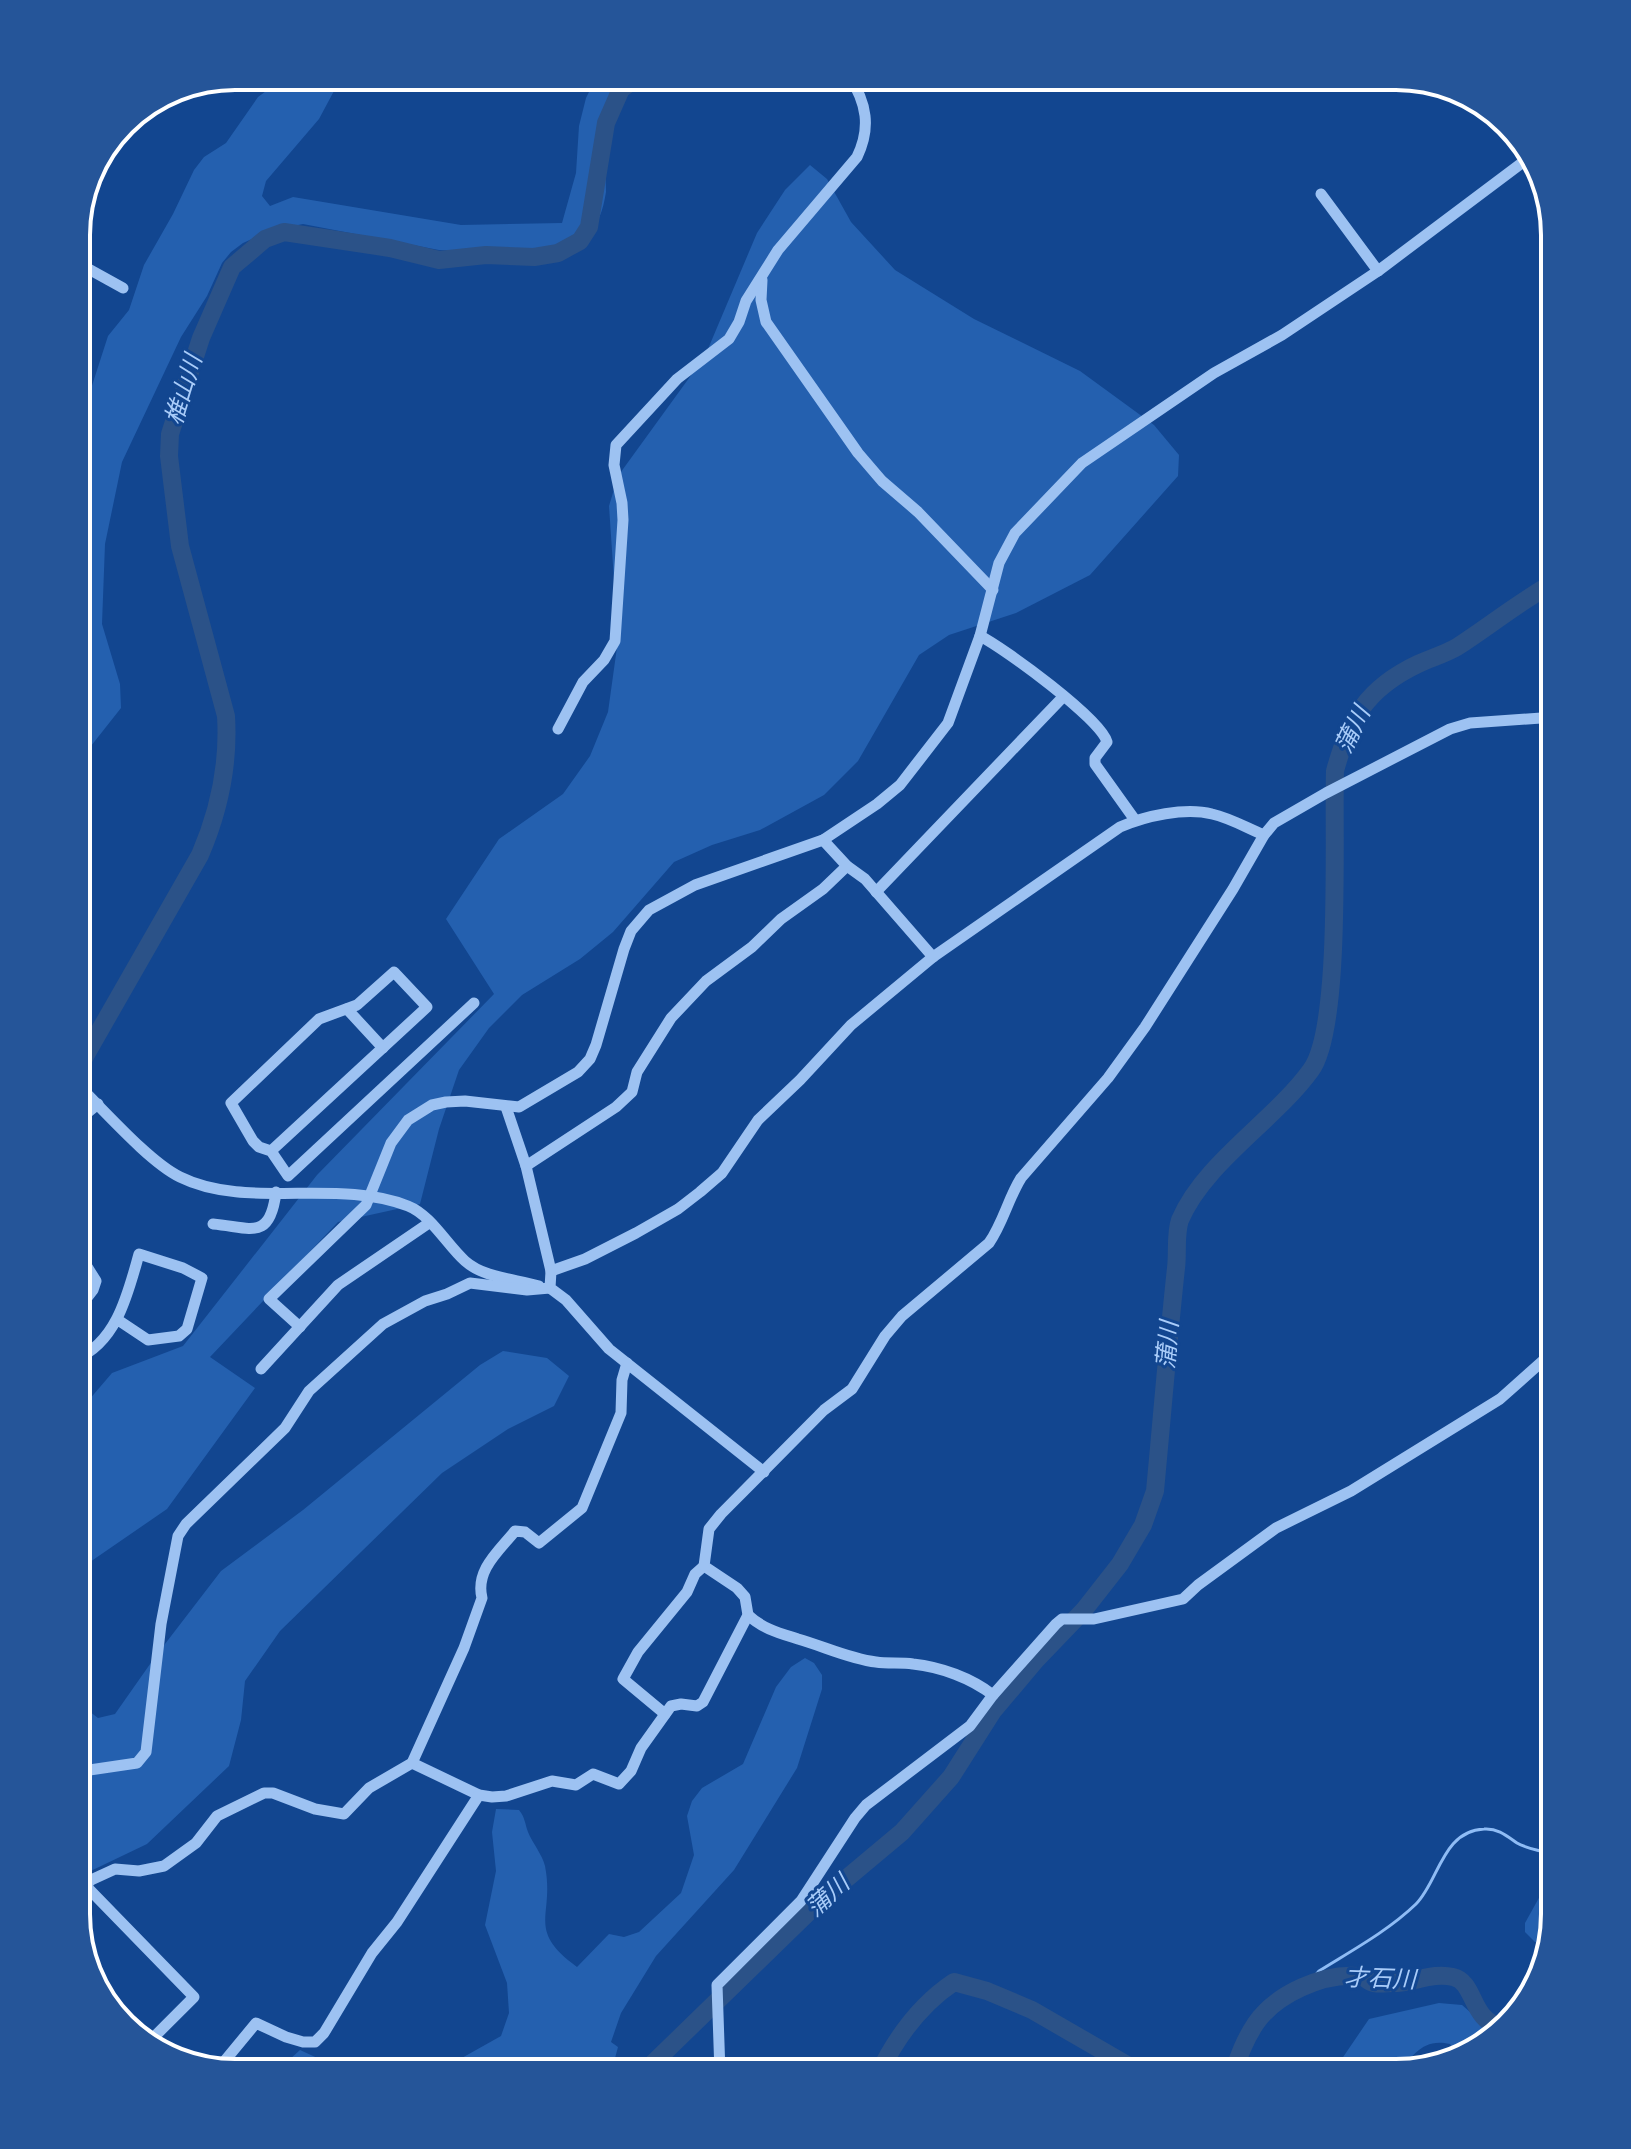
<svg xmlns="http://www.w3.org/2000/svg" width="1631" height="2149" font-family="'Source Sans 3','Noto Sans JP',sans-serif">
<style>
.green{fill:#2460af}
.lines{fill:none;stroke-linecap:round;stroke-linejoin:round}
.stream{stroke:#8fbcf5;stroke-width:3}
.river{stroke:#2b5288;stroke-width:18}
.minor{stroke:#9dc2f2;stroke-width:11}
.labels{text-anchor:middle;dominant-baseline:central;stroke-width:6;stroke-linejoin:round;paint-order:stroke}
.water-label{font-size:24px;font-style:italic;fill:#a9ccf9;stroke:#124690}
.rim{fill:none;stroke:#fff;stroke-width:4}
</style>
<rect width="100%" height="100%" fill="#124690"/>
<g class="green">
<path d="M 280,76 L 342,76 L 319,119 L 266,181 L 262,196 L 270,206 L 293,197 L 461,225 L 562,223 L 576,173 L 579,126 L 586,98 L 597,76 L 627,76 L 614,86 L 604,107 L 606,192 C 600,230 586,243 550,255 L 439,250 L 303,224 L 272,230 L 243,243 L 231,252 L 222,263 L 207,296 L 181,337 L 122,462 L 105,544 L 102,624 L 120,684 L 121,708 L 76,765 L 76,412 L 88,398 L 108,336 L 129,310 L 144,265 L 173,214 L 194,170 L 204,157 L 226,143 L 258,97 L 277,83 Z"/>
<polygon points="810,165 827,179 851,222 895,270 974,319 1080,371 1154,425 1179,455 1178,476 1090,575 1016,613 949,635 919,655 858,761 824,795 760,830 712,845 674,862 613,932 580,959 522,995 489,1028 459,1070 439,1129 420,1204 338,1222 210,1357 255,1388 167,1509 90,1562 76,1576 76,1415 112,1373 183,1346 317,1175 494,994 446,919 499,839 563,794 590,756 608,712 618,640 609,506 618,476 705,356 757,233 785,190"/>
<polygon points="503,1351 547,1358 569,1376 554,1406 508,1429 442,1473 280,1631 245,1681 241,1720 229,1766 147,1844 76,1878 76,1701 98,1718 115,1714 155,1657 221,1571 303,1510 480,1365"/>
<path d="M 805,1658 L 814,1663 L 822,1675 L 822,1689 L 797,1768 L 734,1870 L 656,1956 L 621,2013 L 611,2042 L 618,2047 L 611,2073 L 452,2073 L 460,2059 L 501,2036 L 509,2013 L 507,1983 L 485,1925 L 496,1871 L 492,1832 L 496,1809 L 519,1810 C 525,1817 525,1824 528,1832 C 533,1844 542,1854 545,1866 C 555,1917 525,1929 577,1967 L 609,1934 L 624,1937 L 639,1932 L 681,1893 L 694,1855 L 687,1816 L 692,1801 L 702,1788 L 743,1764 L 776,1687 L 791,1667 Z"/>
<polygon points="1555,1869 1555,1914 1546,1947 1535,1942 1525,1932 1525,1923"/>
<path d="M 1439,2003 L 1462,2005 L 1485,2025 L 1501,2028 L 1484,2046 L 1457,2055 L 1450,2044 C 1421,2038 1415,2056 1396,2073 L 1328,2073 L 1337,2066 L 1369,2019 Z"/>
<polygon points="300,2050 350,2073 293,2073 290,2067 289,2060"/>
</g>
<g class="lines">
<path class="stream" d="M 1310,1982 L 1319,1971 C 1351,1951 1388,1931 1416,1904 C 1439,1881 1442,1831 1484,1829 C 1498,1828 1507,1836 1517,1843 C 1525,1848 1538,1850 1547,1853 L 1555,1845"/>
<g class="river">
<path d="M 76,1072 L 200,855 C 219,811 229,764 226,716 L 180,546 L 169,456 L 170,434 L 201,338 L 232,267 L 265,239 L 284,232 L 390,248 L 439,260 L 486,255 L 534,257 L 558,253 L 580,241 L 589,227 L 606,123 L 621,89 L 640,76"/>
<path d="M 643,2073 L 822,1899 L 902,1832 L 951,1777 L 993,1711 L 1036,1660 L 1084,1610 L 1120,1564 L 1143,1525 L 1155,1491 C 1162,1417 1168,1342 1176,1268 C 1178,1254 1175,1234 1180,1220 C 1204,1163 1275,1120 1311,1070 C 1342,1028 1333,832 1335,771 C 1349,719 1367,688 1418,664 C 1431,658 1445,654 1457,647 C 1491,625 1520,601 1555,582"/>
<path d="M 879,2073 C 896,2038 921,2004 954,1982 L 987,1991 L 1032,2010 L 1141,2073"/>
<path d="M 1233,2073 C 1239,2056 1245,2039 1256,2023 C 1276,1994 1323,1973 1358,1976 C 1366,1976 1367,1982 1374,1983 C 1380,1984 1387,1983 1393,1983 C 1413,1983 1433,1972 1453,1977 C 1476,1982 1470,2021 1502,2027"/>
</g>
<g class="minor">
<polyline points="1321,194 1378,271"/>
<polyline points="76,262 123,288"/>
<polyline points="762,280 761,300 766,322 858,453 882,481 918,512 993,590"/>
<path d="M 980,636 C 1004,648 1101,719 1107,742 L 1095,758 L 1095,764 L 1135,820"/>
<path d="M 558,729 L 583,682 L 604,660 L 615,641 L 623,520 L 622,503 L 614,465 L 616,445 L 677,379 L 729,339 L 739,322 L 746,301 L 778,250 L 857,157 C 871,128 867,103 849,76"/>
<polyline points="823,840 847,866 865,879 933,957"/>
<polyline points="876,892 1063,697"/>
<polyline points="347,1009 383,1048"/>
<path d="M 76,1083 C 103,1109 149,1162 180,1177 C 246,1210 338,1178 408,1206 C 431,1215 447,1245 465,1261 C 484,1278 516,1279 539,1286"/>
<polyline points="506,1107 526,1166 551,1271 550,1288 566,1300 609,1349 764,1472"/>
<polyline points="76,1122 98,1104"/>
<polyline points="271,1151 427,1007 394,972 357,1005 319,1019 231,1103 253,1141 259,1147 271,1151 288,1176 474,1003"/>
<polyline points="76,1158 79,1160"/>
<polyline points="526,1166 616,1107 632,1092 637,1072 671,1018 706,981 752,947 781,919 823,889 847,866"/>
<path d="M 213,1224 C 250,1227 270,1242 276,1192"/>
<path d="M 551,1271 L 585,1259 L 636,1233 L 678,1209 L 700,1192 L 722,1173 L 758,1120 L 800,1080 L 851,1025 L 933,957 L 1120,827 C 1145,816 1185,807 1212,814 C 1230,818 1247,828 1264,835"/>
<polyline points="76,1312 93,1290 96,1281 76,1249"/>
<polyline points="300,1327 269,1299 366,1205 391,1143 408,1120 432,1105 446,1102 465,1101 519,1107 578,1072 590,1059 596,1045 624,949 631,931 649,910 695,885 823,840 877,804 900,785 948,723 980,636 999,563 1015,533 1082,463 1214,373 1282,335 1378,271 1531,156"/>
<path d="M 76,1359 C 117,1342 128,1293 139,1254 L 183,1268 L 202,1278 L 187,1329 L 179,1336 L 148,1340 L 118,1320"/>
<polyline points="261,1369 338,1285 429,1223"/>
<path d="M 748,1615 C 763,1629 779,1633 798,1639 C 823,1646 850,1659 876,1662 C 888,1664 901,1662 913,1664 C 941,1667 971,1678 993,1695"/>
<polyline points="665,1714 623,1679 638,1652 687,1592 695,1574 704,1566"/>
<path d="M 412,1763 L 479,1795 L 492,1797 L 506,1796 L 552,1781 L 576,1785 L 593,1774 L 619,1784 L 631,1771 L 641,1748 L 671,1706 L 681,1704 L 697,1706 L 703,1702 L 748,1615 L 745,1597 L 737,1588 L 704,1566 L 709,1529 L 721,1514 L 824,1410 L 852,1389 L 885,1336 L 902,1316 L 989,1243 C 1003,1223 1008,1199 1021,1178 L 1108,1078 L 1145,1027 L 1233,889 L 1264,835 L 1274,823 L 1326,793 L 1450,729 L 1470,723 L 1555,717"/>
<polyline points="76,1772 137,1763 146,1752 161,1624 178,1536 186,1524 285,1428 309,1391 383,1324 425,1301 447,1294 470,1283 527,1290 550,1288"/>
<polyline points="86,1886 194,1997 147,2044"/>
<path d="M 76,1895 L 91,1880 L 115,1869 L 139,1871 L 164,1866 L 196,1843 L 217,1816 L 264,1793 L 273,1793 L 315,1809 L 344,1814 L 369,1788 L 412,1763 L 464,1648 L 482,1598 C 475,1570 499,1551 515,1531 L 525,1532 L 539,1543 L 582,1508 L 621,1413 L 622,1380 L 627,1363"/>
<polyline points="218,2069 256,2023 286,2037 303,2042 315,2042 324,2033 372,1953 397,1922 479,1795"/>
<polyline points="720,2073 717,1985 801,1901 855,1818 866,1805 970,1726 993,1695 1056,1624 1062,1619 1094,1619 1183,1599 1198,1585 1276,1528 1351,1491 1500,1399 1555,1350"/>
</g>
</g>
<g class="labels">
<g class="water-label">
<text transform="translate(184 390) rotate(-73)">椎山川</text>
<text transform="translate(1353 730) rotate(-64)">蒲川</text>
<text transform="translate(1168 1345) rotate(-85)">蒲川</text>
<text transform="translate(828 1896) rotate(-42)">蒲川</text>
<text transform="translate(1380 1979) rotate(2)">才石川</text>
</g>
</g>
<path d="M0 0H1631V2149H0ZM235 90H1396A145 145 0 0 1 1541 235V1914A145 145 0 0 1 1396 2059H235A145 145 0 0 1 90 1914V235A145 145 0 0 1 235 90Z" fill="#255599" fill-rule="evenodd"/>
<path class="rim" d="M235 90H1396A145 145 0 0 1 1541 235V1914A145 145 0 0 1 1396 2059H235A145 145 0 0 1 90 1914V235A145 145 0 0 1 235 90Z"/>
</svg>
